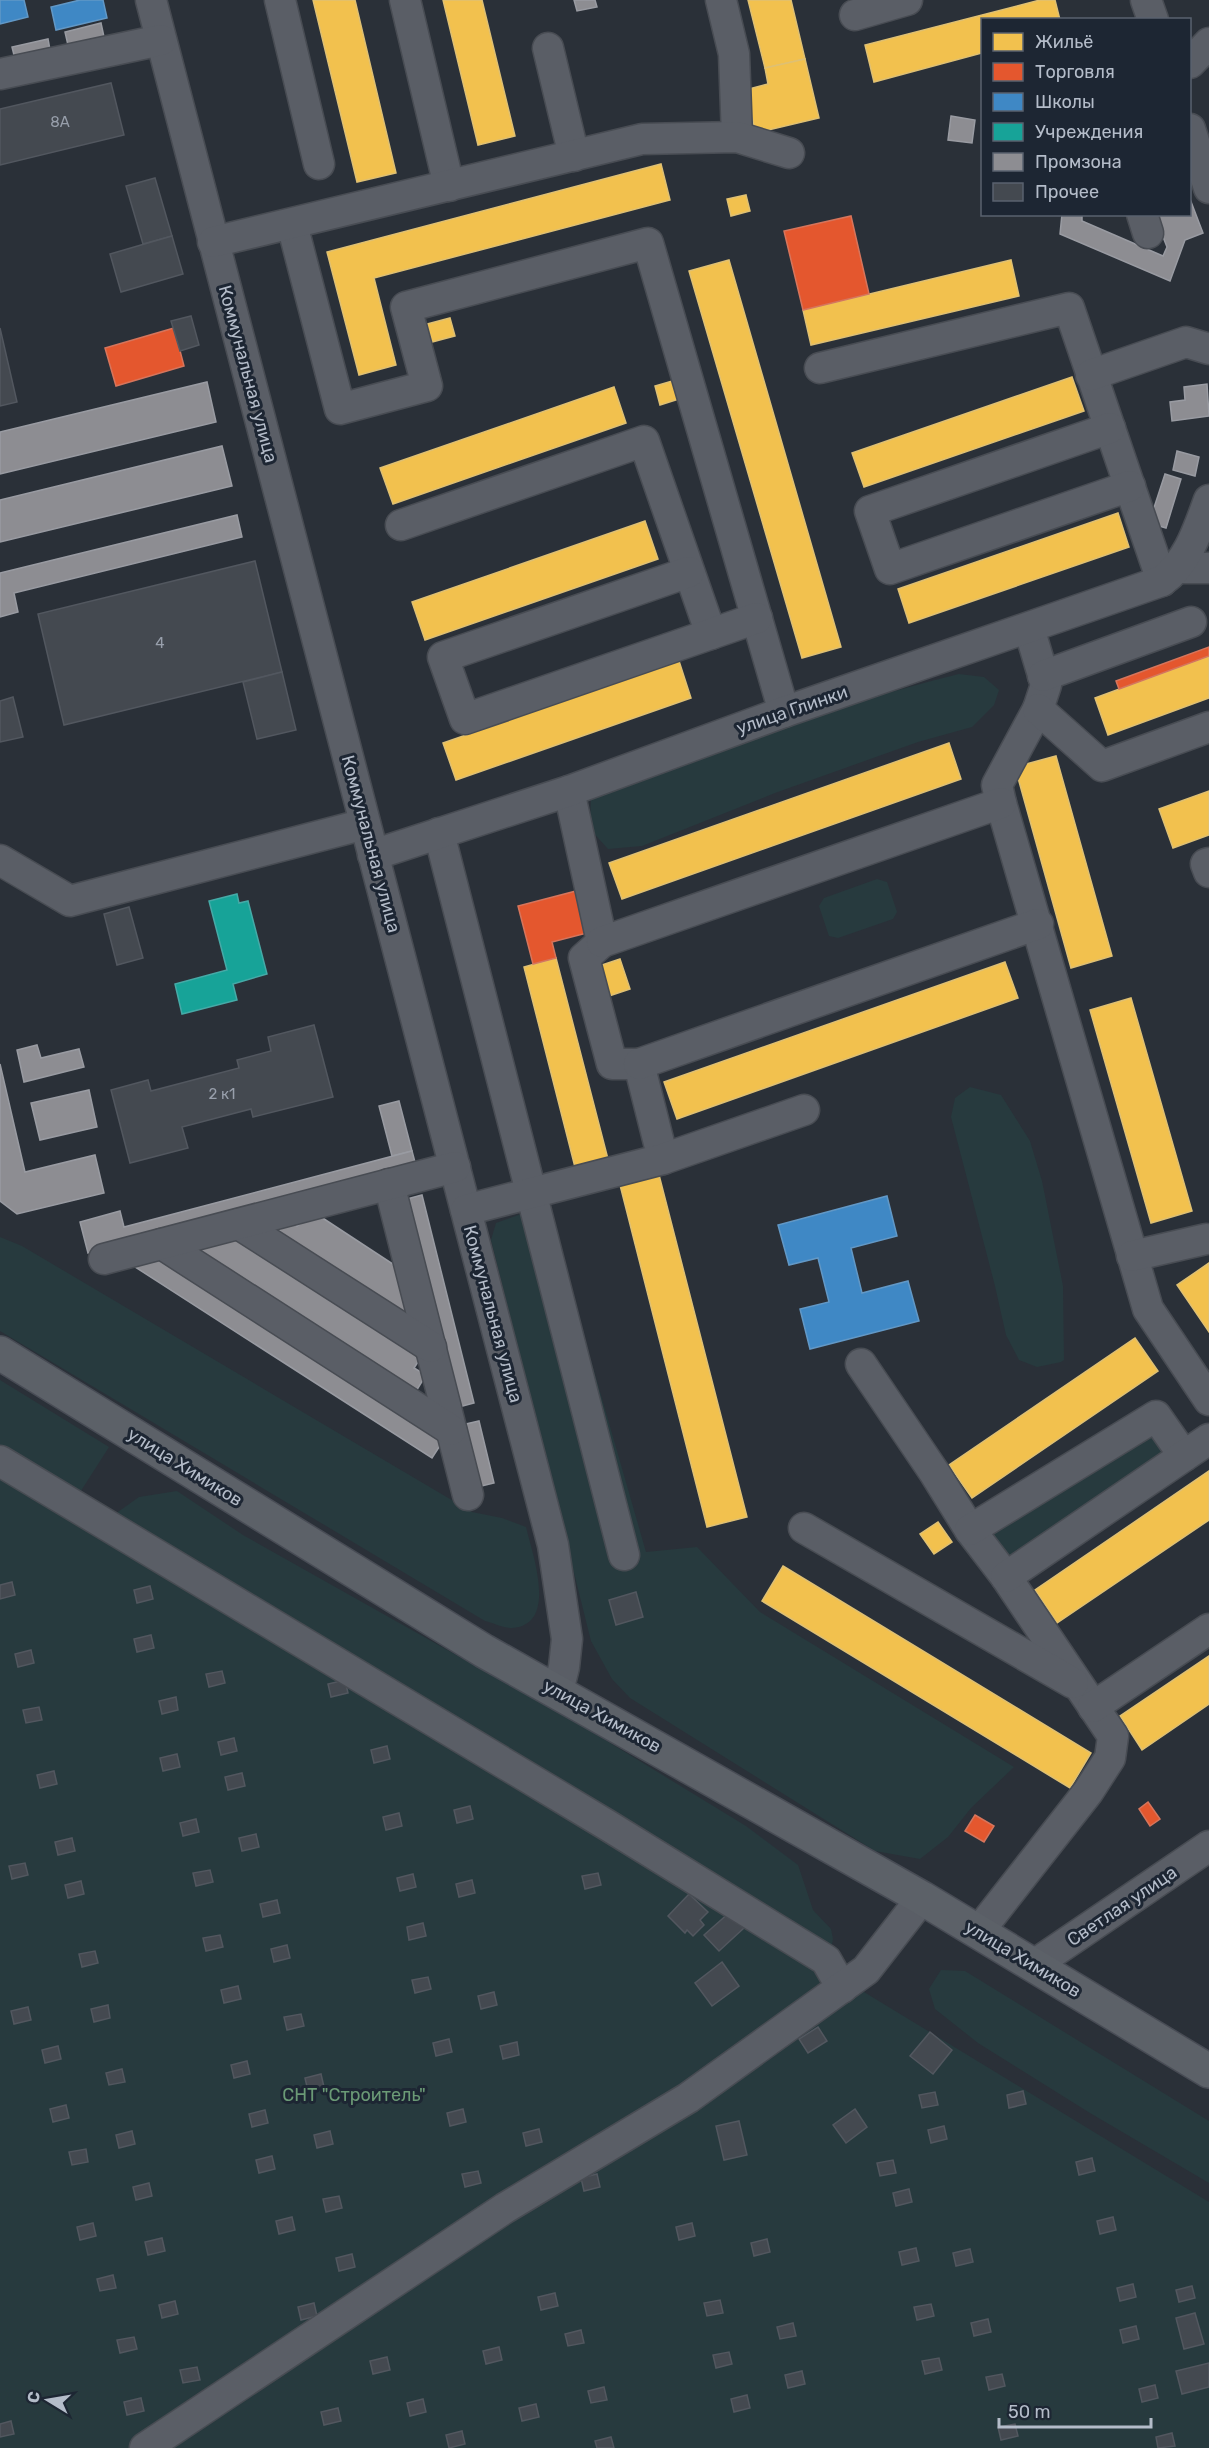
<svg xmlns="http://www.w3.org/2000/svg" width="1209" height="2448" font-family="Rubik,sans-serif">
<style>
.green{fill:#273a3e}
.homes{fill:#f2c14e;stroke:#dfc073;stroke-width:1.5}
.shops{fill:#e4572e;stroke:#d6755c;stroke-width:1.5}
.schools{fill:#3f88c5;stroke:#6298c6;stroke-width:1.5}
.public{fill:#17a398;stroke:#46aaa7;stroke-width:1.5}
.industry{fill:#8d8d92;stroke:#999ba2;stroke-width:1.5}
.building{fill:#444950;stroke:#52575f;stroke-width:1.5}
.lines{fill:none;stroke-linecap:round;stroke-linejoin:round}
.minor-casing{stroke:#484c53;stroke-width:33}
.major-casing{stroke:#484c55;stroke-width:36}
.minor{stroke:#5a5e66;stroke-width:30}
.major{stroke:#5c6168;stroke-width:33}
.labels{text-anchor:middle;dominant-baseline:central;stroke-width:6;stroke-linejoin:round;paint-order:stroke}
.number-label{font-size:15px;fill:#989fab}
.street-label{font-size:18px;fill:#b4bcc9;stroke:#1d2633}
.park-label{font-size:18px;fill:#6b9a76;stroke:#1d2633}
</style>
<rect width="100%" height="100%" fill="#2a3038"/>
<g class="green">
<path d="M 959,674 L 984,677 L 999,690 L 994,705 L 972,727 L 918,742 L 775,793 L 642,846 L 608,849 L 590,829 L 591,794 C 711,748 834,705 959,674 Z"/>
<polygon points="877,879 887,882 897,912 893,919 838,938 829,936 819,906 824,898"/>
<polygon points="970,1087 1001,1095 1030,1141 1042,1181 1063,1286 1064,1360 1061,1362 1037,1367 1019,1360 1006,1335 995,1286 951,1117 955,1098"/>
<polygon points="529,1211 549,1214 646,1552 697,1547 760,1612 1014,1767 971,1808 948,1837 920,1859 875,1851 630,1698 612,1679 591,1641 491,1240 496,1223"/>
<path d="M 0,1237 L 22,1246 L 472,1512 L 502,1518 L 526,1527 C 532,1553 559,1625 512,1628 C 502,1628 494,1623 485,1621 L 0,1331 Z"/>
<polygon points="0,1380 109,1447 77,1497 0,1447"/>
<polygon points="1152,1424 1171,1454 1005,1564 986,1534"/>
<polygon points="0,1466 1209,2202 1209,2448 0,2448"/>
<polygon points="177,1491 243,1535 584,1727 746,1826 798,1865 813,1910 831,1929 833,1939 831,1949 115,1514 139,1497"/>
<polygon points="941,1970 965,1971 1209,2121 1209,2183 1090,2113 978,2043 935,2009 929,1989"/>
</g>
<g class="homes">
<polygon points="313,0 355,0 396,173 357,182"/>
<polygon points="443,0 482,0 515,136 478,145"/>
<polygon points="748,0 791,0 805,59 765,68"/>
<polygon points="1040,0 1055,0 1060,20 982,20 982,53 874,82 865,45"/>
<polygon points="805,59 819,118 756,133 745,90 768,84 765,68"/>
<polygon points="661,164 670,200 374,278 396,365 359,375 327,252"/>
<polygon points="746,195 750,211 731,216 727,199"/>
<polygon points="729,260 841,647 802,658 689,271"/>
<polygon points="1011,260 1019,296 811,345 803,310"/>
<polygon points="450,318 455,336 432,342 427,324"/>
<polygon points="1072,377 1084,411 864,487 852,453"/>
<polygon points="676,380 682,398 660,405 655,386"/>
<polygon points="614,387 626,423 393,504 380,468"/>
<polygon points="1118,513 1129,547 909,623 898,589"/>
<polygon points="645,521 658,559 425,640 412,602"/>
<polygon points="1209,656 1209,698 1108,735 1095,698"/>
<polygon points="679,661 691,698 456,780 443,743"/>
<polygon points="949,743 961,779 622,899 609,863"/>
<polygon points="1056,756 1112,956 1071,968 1015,767"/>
<polygon points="1209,791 1209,835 1173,848 1159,809"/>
<polygon points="556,958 609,1163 576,1171 524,967"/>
<polygon points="620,959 630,989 603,998 593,968"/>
<polygon points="1005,962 1018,998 677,1119 664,1082"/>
<polygon points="1131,998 1192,1211 1151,1223 1090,1010"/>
<polygon points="658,1171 747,1517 707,1527 619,1181"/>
<polygon points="1209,1263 1209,1332 1177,1285"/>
<polygon points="1135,1338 1158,1371 972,1498 949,1465"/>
<polygon points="1209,1471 1209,1520 1057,1623 1035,1590"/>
<polygon points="938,1522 952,1542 934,1554 920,1534"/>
<polygon points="783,1566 1091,1753 1070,1788 762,1601"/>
<polygon points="1209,1656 1209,1704 1142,1750 1120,1716"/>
</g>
<g class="shops">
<polygon points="851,216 869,294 803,310 784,231"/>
<polygon points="174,328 184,366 116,386 105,348"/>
<polygon points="1209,647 1209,656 1119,689 1116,681"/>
<polygon points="576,891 587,933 552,942 556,958 533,964 518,906"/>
<polygon points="1148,1802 1160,1819 1150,1826 1139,1809"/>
<polygon points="975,1815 994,1826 984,1842 965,1831"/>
</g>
<g class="schools">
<polygon points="0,0 24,0 28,17 0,24"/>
<polygon points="80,0 103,0 107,18 56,30 51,7"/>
<polygon points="887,1196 897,1236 851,1248 862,1293 908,1281 919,1321 810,1349 800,1309 829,1302 818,1258 789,1265 778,1225"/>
</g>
<polygon class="public" points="237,894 239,903 248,901 267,974 233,984 237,1000 182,1014 175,984 227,970 209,901"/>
<g class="industry">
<polygon points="574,0 595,0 597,7 577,11"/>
<polygon points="101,23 104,37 68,45 65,32"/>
<polygon points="48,39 50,50 15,59 12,47"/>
<polygon points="951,116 975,120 972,143 948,140"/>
<polygon points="1190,199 1203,233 1185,240 1170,281 1060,234 1062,214 1082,214 1082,221 1163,256 1167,247 1154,214 1190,214"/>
<polygon points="207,382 216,422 0,474 0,432"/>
<polygon points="1207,384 1209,416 1172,421 1170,402 1185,400 1184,387"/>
<polygon points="222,446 232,486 0,542 0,500"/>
<polygon points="1177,451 1199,457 1195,476 1173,470"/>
<polygon points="1165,474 1181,479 1166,528 1149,523"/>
<polygon points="237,515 242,537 14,593 18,612 0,617 0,573"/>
<polygon points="37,1045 41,1058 79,1049 84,1067 24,1082 17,1050"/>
<polygon points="0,1064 25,1172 95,1155 104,1193 17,1214 0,1201"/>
<polygon points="89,1090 97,1127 40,1140 31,1103"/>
<polygon points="399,1101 412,1151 392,1156 379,1106"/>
<polygon points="412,1151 416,1166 88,1253 80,1222 120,1211 124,1227"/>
<polygon points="422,1195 474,1403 455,1408 403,1200"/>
<polygon points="315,1213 402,1270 414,1303 404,1318 276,1236 287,1219 297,1226"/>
<polygon points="231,1233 422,1356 414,1368 426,1375 415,1393 195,1251"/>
<polygon points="153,1250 445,1438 432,1458 132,1265"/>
<polygon points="479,1421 494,1483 473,1488 457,1426"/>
</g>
<g class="building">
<polygon points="111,83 124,135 0,165 0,109"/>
<polygon points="155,178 172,236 143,244 126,186"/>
<polygon points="172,236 183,274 121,292 110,254"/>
<polygon points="191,316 199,345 180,351 171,321"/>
<polygon points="0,328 17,402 0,406"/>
<polygon points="255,561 282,672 64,725 38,614"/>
<polygon points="282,672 296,730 257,739 243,682"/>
<polygon points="13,697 23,737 0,742 0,701"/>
<polygon points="129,907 143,958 117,965 104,914"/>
<polygon points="314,1025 333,1097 253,1117 251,1109 182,1127 188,1148 130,1163 111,1090 148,1080 151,1091 239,1068 237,1060 271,1051 268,1037"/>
<polygon points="12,1582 15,1595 0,1599 0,1585"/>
<polygon points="150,1586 153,1599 137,1603 134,1590"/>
<polygon points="636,1592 643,1617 616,1625 609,1600"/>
<polygon points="151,1635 154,1648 137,1652 134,1639"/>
<polygon points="31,1650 34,1663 18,1667 15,1654"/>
<polygon points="222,1671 225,1683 209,1687 206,1674"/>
<polygon points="345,1680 348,1693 331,1697 328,1684"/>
<polygon points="176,1697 178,1710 162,1714 159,1701"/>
<polygon points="39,1707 42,1720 26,1723 23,1710"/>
<polygon points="234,1738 237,1751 221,1755 218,1742"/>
<polygon points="387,1746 390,1759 374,1763 371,1750"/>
<polygon points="177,1754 180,1767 163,1771 160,1758"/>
<polygon points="54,1771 57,1784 40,1788 37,1775"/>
<polygon points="242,1773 245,1786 228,1790 225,1777"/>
<polygon points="470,1806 473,1819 457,1823 454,1810"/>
<polygon points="399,1813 402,1826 386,1830 383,1817"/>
<polygon points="196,1819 199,1832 183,1836 180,1823"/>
<polygon points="256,1834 259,1847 242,1851 239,1838"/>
<polygon points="72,1838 75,1851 58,1855 55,1842"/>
<polygon points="25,1863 28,1875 12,1879 9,1866"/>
<polygon points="210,1870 213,1882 196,1886 193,1873"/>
<polygon points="598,1873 601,1885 585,1889 582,1876"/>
<polygon points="413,1874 416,1887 400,1891 397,1878"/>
<polygon points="472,1880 475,1893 459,1897 456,1884"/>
<polygon points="81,1881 84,1894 68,1898 65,1885"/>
<polygon points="689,1894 708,1912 700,1920 704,1925 693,1936 687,1930 685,1933 668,1916"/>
<polygon points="277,1900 280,1913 263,1917 260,1904"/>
<polygon points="730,1912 744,1928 719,1951 704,1935"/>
<polygon points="423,1923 426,1936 409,1940 407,1927"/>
<polygon points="220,1935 223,1947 206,1951 203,1938"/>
<polygon points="287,1945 290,1958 274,1962 271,1949"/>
<polygon points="95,1951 98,1963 82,1967 79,1954"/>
<polygon points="722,1962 739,1986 712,2006 695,1983"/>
<polygon points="428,1977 431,1989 415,1993 412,1980"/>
<polygon points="238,1986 241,1999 224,2003 221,1990"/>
<polygon points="494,1992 497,2005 481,2009 478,1996"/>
<polygon points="108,2005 110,2018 94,2022 91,2009"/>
<polygon points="28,2007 31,2020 14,2024 11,2011"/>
<polygon points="301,2014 304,2026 287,2030 284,2017"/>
<polygon points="818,2027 827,2041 808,2053 799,2039"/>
<polygon points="930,2032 952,2050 933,2074 910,2056"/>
<polygon points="449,2039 452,2052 436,2056 433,2043"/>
<polygon points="517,2042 519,2055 503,2059 500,2046"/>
<polygon points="58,2046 61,2059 45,2063 42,2050"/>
<polygon points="247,2061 250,2074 234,2078 231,2065"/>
<polygon points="122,2069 125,2082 109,2085 106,2073"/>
<polygon points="321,2074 324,2087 308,2091 305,2078"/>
<polygon points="1023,2091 1026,2104 1009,2108 1007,2095"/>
<polygon points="935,2092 938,2105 922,2108 919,2095"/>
<polygon points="66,2105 69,2118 53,2122 50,2109"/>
<polygon points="463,2109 466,2122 450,2126 447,2113"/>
<polygon points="855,2109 867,2127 846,2143 833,2125"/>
<polygon points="265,2110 268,2123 252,2127 249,2114"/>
<polygon points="739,2121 747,2155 724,2160 716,2126"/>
<polygon points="944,2126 947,2139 931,2143 928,2130"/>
<polygon points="539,2129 542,2142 526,2146 523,2133"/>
<polygon points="132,2131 135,2144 119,2148 116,2135"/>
<polygon points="330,2131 333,2144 317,2148 314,2135"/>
<polygon points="86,2149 88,2162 72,2165 69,2152"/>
<polygon points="272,2156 275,2169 259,2173 256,2160"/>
<polygon points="1092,2158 1095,2171 1079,2175 1076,2162"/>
<polygon points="893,2160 896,2173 880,2176 877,2163"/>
<polygon points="478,2171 481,2183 465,2187 462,2174"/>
<polygon points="597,2174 600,2187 584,2191 581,2178"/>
<polygon points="149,2183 152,2196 136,2200 133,2187"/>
<polygon points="909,2189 912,2202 896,2206 893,2193"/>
<polygon points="339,2196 342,2208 326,2212 323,2199"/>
<polygon points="292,2217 295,2230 279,2234 276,2221"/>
<polygon points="1113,2217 1116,2230 1100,2234 1097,2221"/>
<polygon points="93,2223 96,2236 80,2240 77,2227"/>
<polygon points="692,2223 695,2236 679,2240 676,2227"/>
<polygon points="162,2238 165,2251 148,2255 145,2242"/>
<polygon points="767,2239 770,2252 754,2256 751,2243"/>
<polygon points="916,2248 919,2261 902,2265 899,2252"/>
<polygon points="970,2249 973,2262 956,2266 953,2253"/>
<polygon points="352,2254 355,2267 339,2271 336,2258"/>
<polygon points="113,2275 116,2288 100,2291 97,2279"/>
<polygon points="1133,2284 1136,2297 1120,2301 1117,2288"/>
<polygon points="1192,2286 1195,2298 1179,2302 1176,2290"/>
<polygon points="555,2293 558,2306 541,2310 538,2297"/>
<polygon points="720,2300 723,2313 707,2316 704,2303"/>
<polygon points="175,2301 178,2314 162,2318 159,2305"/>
<polygon points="314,2303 317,2316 301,2320 298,2307"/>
<polygon points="931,2304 934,2316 917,2320 914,2307"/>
<polygon points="1195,2313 1204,2344 1184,2349 1176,2318"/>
<polygon points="988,2319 991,2332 974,2336 971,2323"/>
<polygon points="793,2323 796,2336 780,2339 777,2327"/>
<polygon points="1136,2326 1139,2339 1123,2343 1120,2330"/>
<polygon points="581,2330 584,2343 568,2346 565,2334"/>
<polygon points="134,2337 137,2349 120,2353 117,2340"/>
<polygon points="499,2347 502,2360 486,2364 483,2351"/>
<polygon points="729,2352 732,2364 716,2368 713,2355"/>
<polygon points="387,2357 390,2370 373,2374 370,2361"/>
<polygon points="939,2358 942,2370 925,2374 922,2361"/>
<polygon points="1209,2363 1209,2387 1182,2394 1176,2371"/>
<polygon points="197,2367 200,2380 183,2383 180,2370"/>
<polygon points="802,2371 805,2384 788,2388 785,2375"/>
<polygon points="1002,2374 1005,2386 989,2390 986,2377"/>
<polygon points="1155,2385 1158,2398 1142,2402 1139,2389"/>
<polygon points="604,2387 607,2400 591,2403 588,2391"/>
<polygon points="747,2395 750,2408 734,2412 731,2399"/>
<polygon points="141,2398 144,2411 127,2415 124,2402"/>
<polygon points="423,2399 426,2412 410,2416 407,2403"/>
<polygon points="536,2404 539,2417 522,2421 519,2408"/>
<polygon points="338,2408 341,2421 324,2425 321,2412"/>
<polygon points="11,2421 14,2434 0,2437 0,2424"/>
<polygon points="1015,2424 1018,2436 1001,2440 998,2427"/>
<polygon points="462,2431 465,2444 449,2448 446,2435"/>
<polygon points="1172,2433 1175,2446 1158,2448 1156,2437"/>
<polygon points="611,2437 614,2448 597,2448 595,2441"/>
</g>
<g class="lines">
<g class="minor-casing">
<g id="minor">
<polyline points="151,0 553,1545 567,1639 564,1667 558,1691"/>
<polyline points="280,0 319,164"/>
<polyline points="405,0 449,186"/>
<polyline points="721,0 734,54 737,137"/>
<polyline points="1146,0 1153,20"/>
<polyline points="855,15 907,0"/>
<polyline points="548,48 574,156"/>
<polyline points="1190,63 1209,43"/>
<polyline points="0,74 161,40"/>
<polyline points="1190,129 1209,188"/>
<polyline points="1142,214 1148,233"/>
<polyline points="292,224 340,409 427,386 406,307 648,243 784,712"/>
<polyline points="213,242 642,139 737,137 789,153"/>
<polyline points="820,368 1069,308 1162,581"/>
<polyline points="1091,375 1186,342 1209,349"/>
<polyline points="1110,428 870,511 890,569 1130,486"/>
<polyline points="401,525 644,441 711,634"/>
<polyline points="1177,568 1209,568"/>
<polyline points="689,572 443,657 465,719 757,618"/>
<polyline points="1029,628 1046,685 1038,709 997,785 1001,803 1148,1309 1209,1400"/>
<polyline points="1043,676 1191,622"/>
<polyline points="1038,709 1102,766 1209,727"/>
<polyline points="569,791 602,942 584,958 612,1064 639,1064 663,1159"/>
<polyline points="439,833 624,1555"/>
<path d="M 373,855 L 569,791 L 784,712 L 1162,581 C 1188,562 1198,530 1209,500"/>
<polyline points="0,860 70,901 365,824"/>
<polyline points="1209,863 1206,864 1209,872"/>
<polyline points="602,942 1001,803"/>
<polyline points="639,1064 1038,924"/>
<polyline points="389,1184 468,1495"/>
<polyline points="466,1210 663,1159 804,1110"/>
<polyline points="239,1224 431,1347"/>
<polyline points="162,1244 451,1430"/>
<polyline points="1132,1256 1206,1239"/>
<polyline points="104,1259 455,1167"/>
<polyline points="861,1364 934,1472 970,1530 1006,1577 1113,1736 1110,1758 1088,1792 979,1931"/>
<polyline points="0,1461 607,1825 826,1960 842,1988"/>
<polyline points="804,1528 1073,1683"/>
<polyline points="970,1530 1156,1416 1184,1456"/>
<polyline points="1006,1577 1209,1439"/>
<polyline points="1093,1707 1209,1629"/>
<polyline points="1034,1965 1209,1846"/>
<polyline points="145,2448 505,2208 688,2098 866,1970 922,1898"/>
</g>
</g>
<g class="major-casing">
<polyline id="major" points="0,1353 484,1651 922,1898 1209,2071"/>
</g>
<use href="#minor" class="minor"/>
<use href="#major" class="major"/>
</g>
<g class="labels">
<g class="number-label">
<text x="60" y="122">8А</text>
<text x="160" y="643">4</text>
<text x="222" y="1094">2 к1</text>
</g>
<g class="street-label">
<text transform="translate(248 374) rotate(75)">Коммунальная улица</text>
<text transform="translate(792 710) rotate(-19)">улица Глинки</text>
<text transform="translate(371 844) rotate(75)">Коммунальная улица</text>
<text transform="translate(493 1314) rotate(75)">Коммунальная улица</text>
<text transform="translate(185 1467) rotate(32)">улица Химиков</text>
<text transform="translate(602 1716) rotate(29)">улица Химиков</text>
<text transform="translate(1122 1906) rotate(-34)">Светлая улица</text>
<text transform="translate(1023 1959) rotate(31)">улица Химиков</text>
</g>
<g class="park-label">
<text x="354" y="2095">СНТ "Строитель"</text>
</g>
</g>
<rect x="981" y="18" width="210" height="198" fill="#1d2633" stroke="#59626f" stroke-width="1.5"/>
<rect x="993" y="33" width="30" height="18" fill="#f2c14e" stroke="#59626f" stroke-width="1.5"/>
<text x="1035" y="48" font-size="18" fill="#b4bcc9">Жильё</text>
<rect x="993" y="63" width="30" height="18" fill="#e4572e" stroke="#59626f" stroke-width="1.5"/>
<text x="1035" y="78" font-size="18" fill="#b4bcc9">Торговля</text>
<rect x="993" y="93" width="30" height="18" fill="#3f88c5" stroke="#59626f" stroke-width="1.5"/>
<text x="1035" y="108" font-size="18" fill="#b4bcc9">Школы</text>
<rect x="993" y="123" width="30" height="18" fill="#17a398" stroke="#59626f" stroke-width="1.5"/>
<text x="1035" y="138" font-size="18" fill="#b4bcc9">Учреждения</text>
<rect x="993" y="153" width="30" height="18" fill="#8d8d92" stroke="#59626f" stroke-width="1.5"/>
<text x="1035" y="168" font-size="18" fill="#b4bcc9">Промзона</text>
<rect x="993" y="183" width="30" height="18" fill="#444950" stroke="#59626f" stroke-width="1.5"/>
<text x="1035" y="198" font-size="18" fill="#b4bcc9">Прочее</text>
<g transform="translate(48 2400) rotate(281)" stroke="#1d2633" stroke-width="4.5" paint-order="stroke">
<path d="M0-4.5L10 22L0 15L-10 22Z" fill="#b4bcc9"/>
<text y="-9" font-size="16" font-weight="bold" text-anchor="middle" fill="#b4bcc9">С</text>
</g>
<path d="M999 2418v9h152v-9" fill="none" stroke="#b4bcc9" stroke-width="3"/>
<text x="1008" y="2418" font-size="18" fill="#b4bcc9" stroke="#1d2633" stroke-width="4.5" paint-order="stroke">50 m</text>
</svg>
